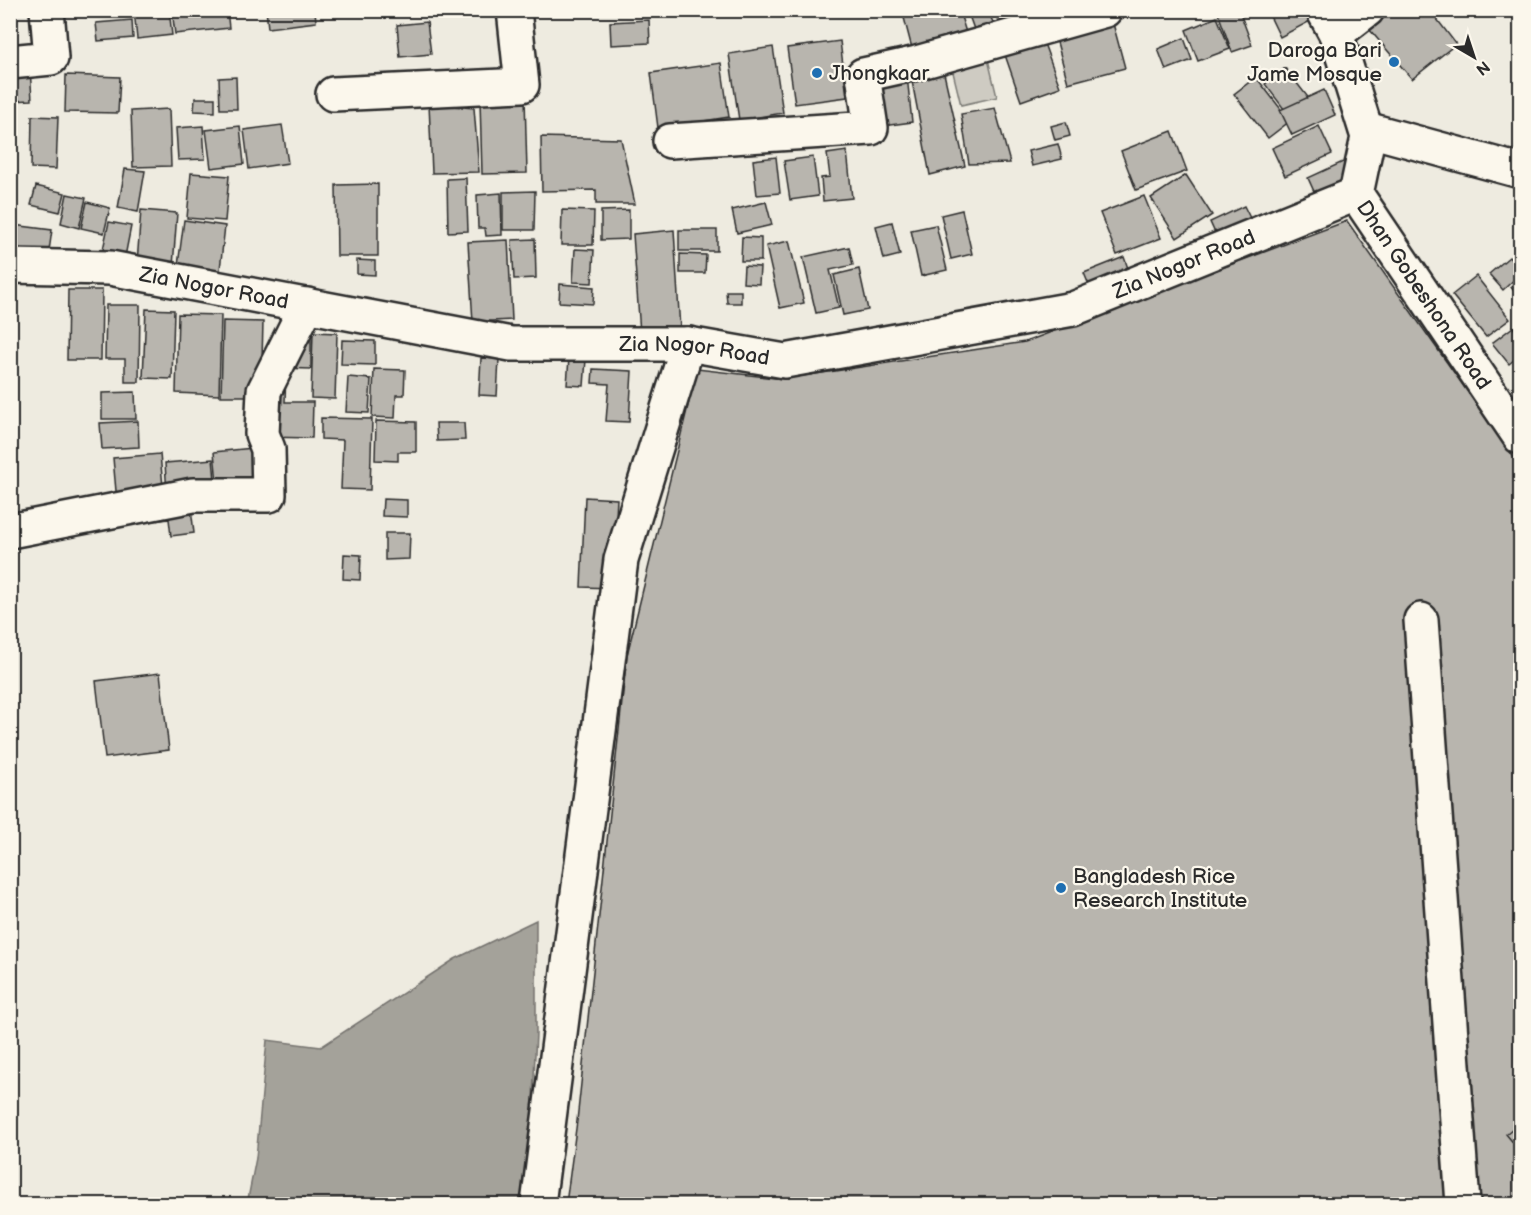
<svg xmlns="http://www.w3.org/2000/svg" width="1531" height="1215" font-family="'Balsamiq Sans',sans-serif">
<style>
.green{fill:#cecbc2;stroke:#7c7b76;stroke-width:1.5}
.water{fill:#a4a29a;stroke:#74726e;stroke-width:1.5}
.building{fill:#b8b5ae;stroke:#2b2b2b;stroke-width:1.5}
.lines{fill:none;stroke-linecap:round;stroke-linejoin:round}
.minor-casing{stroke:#2b2b2b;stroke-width:38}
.minor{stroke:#fbf7ec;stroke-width:33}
.poi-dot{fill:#1f6fb2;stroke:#fbf7ec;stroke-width:2}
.labels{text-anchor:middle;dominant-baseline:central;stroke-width:4.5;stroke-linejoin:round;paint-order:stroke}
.poi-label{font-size:21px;fill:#2b2b2b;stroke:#fbf7ec;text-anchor:start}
.street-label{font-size:21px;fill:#2b2b2b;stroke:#fbf7ec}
</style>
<rect width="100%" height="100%" fill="#eeebe0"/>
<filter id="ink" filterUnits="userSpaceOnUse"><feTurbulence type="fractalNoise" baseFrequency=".0167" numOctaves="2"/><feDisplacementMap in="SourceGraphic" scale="12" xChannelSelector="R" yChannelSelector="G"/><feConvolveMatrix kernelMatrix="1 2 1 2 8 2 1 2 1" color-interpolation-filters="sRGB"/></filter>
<g filter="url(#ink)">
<polygon class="green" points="987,55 997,97 961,105 951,64"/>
<polygon class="water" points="536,920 536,1033 528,1204 247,1204 256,1158 267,1040 321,1047 455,959"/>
<g class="building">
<polygon points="79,10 123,10 79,15"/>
<polygon points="134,10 169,10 172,35 137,39"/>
<polygon points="172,10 227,10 229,28 175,34"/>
<polygon points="266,10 315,10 316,22 268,28"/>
<polygon points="902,10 959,10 968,39 914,56"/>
<polygon points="967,10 988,10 994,25 975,32"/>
<polygon points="1217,10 1239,10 1252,45 1232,52"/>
<polygon points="1267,10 1315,10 1318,17 1280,37"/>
<polygon points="1377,10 1430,10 1456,44 1412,79 1363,22"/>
<polygon points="1111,16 1125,68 1068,83 1054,31"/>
<polygon points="1217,17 1230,49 1198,61 1186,30"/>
<polygon points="132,20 133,38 98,41 96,23"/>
<polygon points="649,20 650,43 611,45 610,22"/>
<polygon points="427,22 431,54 400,57 397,25"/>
<polygon points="1042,38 1060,87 1021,101 1004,52"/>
<polygon points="1184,38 1192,60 1166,70 1158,49"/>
<polygon points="840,41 847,97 795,104 787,48"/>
<polygon points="773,47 783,113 739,120 729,54"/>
<polygon points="721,63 729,117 658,128 651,73"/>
<polygon points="30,68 32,100 10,101 10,70"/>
<polygon points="1285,68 1318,110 1297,126 1265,84"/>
<polygon points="943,69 965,166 930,175 911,76"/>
<polygon points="66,75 120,77 118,113 65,112"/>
<polygon points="907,76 912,122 875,127 868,81"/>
<polygon points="236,77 237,109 220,109 219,78"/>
<polygon points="1256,77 1290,121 1268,138 1234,94"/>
<polygon points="1324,90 1335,115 1292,135 1280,110"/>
<polygon points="195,98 215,98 215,112 194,111"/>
<polygon points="525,98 527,173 482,174 480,100"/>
<polygon points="429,104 474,108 479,172 432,173"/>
<polygon points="995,108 1010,163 969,164 961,114"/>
<polygon points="169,109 171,166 133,167 131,111"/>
<polygon points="32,116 58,117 56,169 31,168"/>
<polygon points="1066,122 1070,136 1055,140 1051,126"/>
<polygon points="282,125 288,163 249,169 244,130"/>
<polygon points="203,126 205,159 178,160 176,128"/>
<polygon points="240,126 244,164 211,168 206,130"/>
<polygon points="1319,126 1332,154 1285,176 1272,148"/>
<polygon points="1172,131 1187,171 1136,190 1121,151"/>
<polygon points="541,137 621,139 635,204 596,204 596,190 542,191"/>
<polygon points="1058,144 1062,159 1032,166 1028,151"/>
<polygon points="847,151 852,198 823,201 821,178 830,177 827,154"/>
<polygon points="776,157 780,193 757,195 753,160"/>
<polygon points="813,157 818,196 790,200 784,161"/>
<polygon points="1345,161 1354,181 1317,198 1308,178"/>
<polygon points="125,169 145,171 138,212 118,208"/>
<polygon points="191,173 229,176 225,221 187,218"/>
<polygon points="1186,175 1212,215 1177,238 1151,198"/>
<polygon points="466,178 468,231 448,232 447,179"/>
<polygon points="378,184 378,256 337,256 336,185"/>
<polygon points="36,186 65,193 60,212 31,205"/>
<polygon points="535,191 534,230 503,230 503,192"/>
<polygon points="501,193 502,235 486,236 485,228 478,228 477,195"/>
<polygon points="67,194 86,198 79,228 61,223"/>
<polygon points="1144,196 1161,238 1117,255 1100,213"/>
<polygon points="87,202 110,208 104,233 81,228"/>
<polygon points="766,202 772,225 737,233 732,210"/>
<polygon points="1244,206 1255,228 1220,244 1210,222"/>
<polygon points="141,210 177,213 173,266 137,263"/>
<polygon points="562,210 594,211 593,245 561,245"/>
<polygon points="629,210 629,239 601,240 601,211"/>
<polygon points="962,210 972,254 951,259 941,215"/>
<polygon points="184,220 225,226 219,278 177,273"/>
<polygon points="1347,221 1520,466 1520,1204 566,1204 577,1121 627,655 697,369 783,379 1025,342"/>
<polygon points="109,222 131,226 123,267 100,263"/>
<polygon points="892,222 900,255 884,259 876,226"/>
<polygon points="13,225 52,230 48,258 10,253"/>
<polygon points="936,225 947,270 921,276 911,230"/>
<polygon points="674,230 680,330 640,333 633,234"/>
<rect x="679" y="230" width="38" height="21"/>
<polygon points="742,237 761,238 761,261 741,261"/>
<polygon points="535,239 536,278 514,279 512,240"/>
<polygon points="508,240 512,320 473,322 468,242"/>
<polygon points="789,241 804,303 780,308 766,246"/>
<polygon points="849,247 853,265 830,270 839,308 816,313 803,257"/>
<polygon points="575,249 594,250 592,283 573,282"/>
<polygon points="680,254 706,255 705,273 680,273"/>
<polygon points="1124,257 1130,274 1091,290 1084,273"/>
<polygon points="1509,257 1520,270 1520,274 1503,290 1489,274"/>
<polygon points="357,260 375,261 375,275 357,274"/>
<polygon points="744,266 760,267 759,284 743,283"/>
<polygon points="859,269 868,310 843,315 834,275"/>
<polygon points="1476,276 1510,319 1486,337 1452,295"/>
<polygon points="1520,279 1520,299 1511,287"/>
<polygon points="560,284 594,287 593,304 559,302"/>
<polygon points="68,290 102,290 101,360 67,360"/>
<polygon points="726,291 741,291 741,303 727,303"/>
<polygon points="106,305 140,305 139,382 125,382 125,359 105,359"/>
<polygon points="146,309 174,310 172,379 143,378"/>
<polygon points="178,314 221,315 219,395 176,393"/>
<polygon points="223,321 263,322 261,396 221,396"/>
<polygon points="1513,327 1520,336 1520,355 1509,364 1492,343"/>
<polygon points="311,331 311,369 279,368"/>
<polygon points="313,332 337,333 335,399 311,398"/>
<polygon points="342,340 375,341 375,365 341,364"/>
<polygon points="481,358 499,359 497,396 479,395"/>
<polygon points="569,358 586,359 584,386 567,385"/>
<polygon points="374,369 405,370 404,395 396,395 395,418 372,417"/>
<polygon points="593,369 632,371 629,422 606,421 609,384 592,383"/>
<polygon points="286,370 285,402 313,402 312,438 265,437"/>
<polygon points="348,377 371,379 369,413 346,412"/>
<polygon points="135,392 136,419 102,419 102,393"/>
<polygon points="321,418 372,419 370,490 341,489 343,440 321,439"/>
<polygon points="138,421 139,447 102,449 100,423"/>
<polygon points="376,421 416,422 416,452 398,452 398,461 375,460"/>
<polygon points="436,423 464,423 465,440 437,441"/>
<polygon points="263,447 267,487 218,492 214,452"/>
<polygon points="160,454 164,498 117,502 113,458"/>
<polygon points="213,459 216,490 167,494 165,463"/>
<polygon points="585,497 617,499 612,588 581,587"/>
<polygon points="383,499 407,500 407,517 382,516"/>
<polygon points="190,500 194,533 171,536 169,519 154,521 152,505"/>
<polygon points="385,533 410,533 409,559 385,560"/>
<polygon points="344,554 361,555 360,580 343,579"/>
<polygon points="160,673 169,750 105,758 96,681"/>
<polygon points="1514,983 1520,983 1520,1033 1513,1032"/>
<polygon points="1520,1122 1520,1151 1506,1134"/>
</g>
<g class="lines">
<g class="minor-casing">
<g id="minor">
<path id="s1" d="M 1323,10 L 1336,34 L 1368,137 L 1356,194 L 1520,437"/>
<polyline points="1336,34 1367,10"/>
<polyline points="10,62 51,58 47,10"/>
<polyline points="333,94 522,85 514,10"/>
<polyline points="1366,129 1520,171"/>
<polyline points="670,141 871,128 863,75 917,63 1105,10"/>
<path id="s2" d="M 10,266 L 110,268 L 511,344 L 688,344 L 785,361 L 1073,309 L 1356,194"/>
<polyline points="10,531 193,495 269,495 268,449 262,434 264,391 307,305"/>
<polyline points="1421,620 1463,1204"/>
<polyline points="538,1204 621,560 688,344"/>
</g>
</g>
<use href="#minor" class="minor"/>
</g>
</g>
<g class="poi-dot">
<circle cx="1394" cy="62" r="6"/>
<circle cx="817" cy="73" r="6"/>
<circle cx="1061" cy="888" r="6"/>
</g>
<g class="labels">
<g class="poi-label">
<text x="1382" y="50" text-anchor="end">Daroga Bari<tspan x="1382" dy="24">Jame Mosque</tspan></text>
<text x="829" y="73">Jhongkaar</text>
<text x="1073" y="876">Bangladesh Rice<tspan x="1073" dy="24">Research Institute</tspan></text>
</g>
<g class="street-label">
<text stroke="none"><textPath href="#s2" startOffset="1196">Zia Nogor Road</textPath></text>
<text stroke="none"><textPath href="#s2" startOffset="206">Zia Nogor Road</textPath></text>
<text stroke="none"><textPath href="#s1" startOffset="315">Dhan Gobeshona Road</textPath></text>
<text stroke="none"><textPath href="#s2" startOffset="692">Zia Nogor Road</textPath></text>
</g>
</g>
<rect width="1531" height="1215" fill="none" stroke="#fbf7ec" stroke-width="36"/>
<rect x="18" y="18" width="1495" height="1179" fill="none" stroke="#2b2b2b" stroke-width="2" filter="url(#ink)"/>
<g transform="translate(1474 57) rotate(141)" stroke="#fbf7ec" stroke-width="4.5" paint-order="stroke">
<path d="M0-4.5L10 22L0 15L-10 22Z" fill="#2b2b2b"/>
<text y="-9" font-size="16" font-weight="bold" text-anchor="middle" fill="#2b2b2b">N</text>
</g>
</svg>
